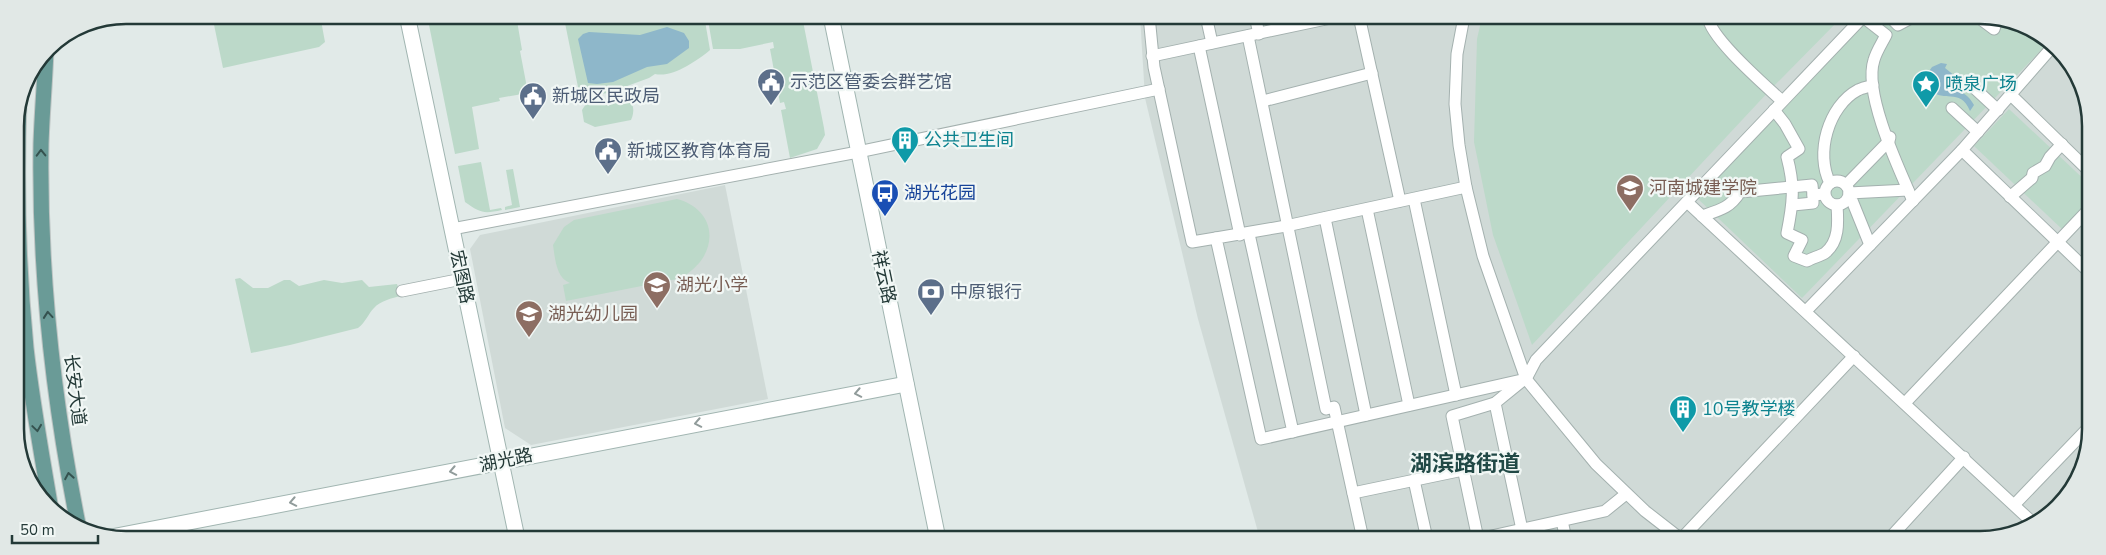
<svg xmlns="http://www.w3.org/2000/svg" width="2106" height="555" font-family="'Nunito Sans','Noto Sans SC',sans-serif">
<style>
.built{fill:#d0dad7}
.green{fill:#bcd9c9}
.water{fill:#8eb7ca}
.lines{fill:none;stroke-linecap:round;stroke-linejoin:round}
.street-casing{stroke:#a4b1af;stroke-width:13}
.secondary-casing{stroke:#a1b5b1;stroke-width:17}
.primary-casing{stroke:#bdc4c3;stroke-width:17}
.street{stroke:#fff;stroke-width:11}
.secondary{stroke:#fff;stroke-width:15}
.primary{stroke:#6a9b97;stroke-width:15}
.oneway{stroke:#35524f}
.oneway2{stroke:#919c9b}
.labels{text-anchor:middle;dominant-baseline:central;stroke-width:4.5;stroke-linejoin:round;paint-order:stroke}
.service-label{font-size:18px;fill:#4e5e75;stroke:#f1f7f5;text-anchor:start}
.culture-label{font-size:18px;fill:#0d838f;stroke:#f1f7f5;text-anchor:start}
.education-label{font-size:18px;fill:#785e54;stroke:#f1f7f5;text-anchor:start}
.transit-label{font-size:18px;fill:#164399;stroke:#f1f7f5;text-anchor:start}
.street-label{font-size:18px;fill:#233937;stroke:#f1f7f5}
.district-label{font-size:22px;font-weight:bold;fill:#214946;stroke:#f1f7f5}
.rim{fill:none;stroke:#233937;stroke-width:2.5}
</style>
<rect width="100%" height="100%" fill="#e1eae8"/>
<g class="built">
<polygon points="1140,16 2003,17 2059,47 2089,104 2089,452 2053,513 1988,540 1260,539 1198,319 1145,98"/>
<polygon points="725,185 768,399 531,445 505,428 470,249 480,235"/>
</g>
<g class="green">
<polygon points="212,15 320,15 325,42 319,47 223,68"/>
<polygon points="427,15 516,15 522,50 520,51 528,93 499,98 500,101 472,107 479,149 455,154"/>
<path d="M 619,16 L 701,16 L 705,21 L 710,50 C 697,61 672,78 655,74 L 649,78 L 608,93 L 585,96 L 578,87 L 565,23 L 570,17 Z"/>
<polygon points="704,16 802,16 824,128 825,135 817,149 790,158 781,110 786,109 784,102 780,103 770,49 774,48 773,42 740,49 713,49 708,20"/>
<polygon points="1482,17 1842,17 1771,89 1532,345 1493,235 1474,142 1477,39"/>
<polygon points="1870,17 2003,17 2049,42 1802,298 1696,197"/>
<path d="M 626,96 C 634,103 635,111 631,120 L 595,127 L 584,122 L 582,110 L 586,104 Z"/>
<polygon points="2009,109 2089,184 2089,203 2063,230 1974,146"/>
<path d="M 481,162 L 490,210 L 501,208 L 502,210 C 483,214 481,213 465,202 L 458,166 Z"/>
<polygon points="513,169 520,207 505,210 505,207 512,205 506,170"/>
<path d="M 677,199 C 704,206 718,230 704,256 C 699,265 690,272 682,278 L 566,301 L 563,285 L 570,283 C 556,278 555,258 553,245 L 564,227 L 574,220 Z"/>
<path d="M 240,278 L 253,288 L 268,288 L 284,280 L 290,280 L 299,286 L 324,280 L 342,283 L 362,280 L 369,287 L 397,284 L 401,296 C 392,298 380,301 374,308 C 368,314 366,322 358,328 L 290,345 L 251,353 L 235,279 Z"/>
</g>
<g class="water">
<polygon points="667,27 684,33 689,41 689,48 667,64 647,67 613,82 597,84 588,83 578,39 583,34 589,32 640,35"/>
<path d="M 1941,63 L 1947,64 L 1945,68 L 1955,76 L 1955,84 L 1950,91 C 1962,90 1968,95 1974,105 L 1970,111 C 1960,86 1943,105 1928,88 L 1927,74 L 1932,67 Z"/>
</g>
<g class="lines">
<g class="street-casing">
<g id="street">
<polyline points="1149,16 1154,67 1192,242 1216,238"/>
<polyline points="1206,16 1212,43"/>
<polyline points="1255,16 1259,34"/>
<polyline points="1359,16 1400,201"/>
<polyline points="1464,17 1457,54 1455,104 1459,145 1466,187 1483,256 1526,379 1596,464 1645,511 1681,539"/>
<path d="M 1708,17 C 1710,38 1765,85 1782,101"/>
<path d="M 1863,17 L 1886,35 C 1882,43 1876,52 1874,60 C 1863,93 1899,169 1913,201"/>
<polyline points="1890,17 1898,25 1913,17"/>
<polyline points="1978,17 1994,29 1998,17"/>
<polyline points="1248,36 1326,409 1334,407 1363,539"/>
<polyline points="1199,46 1240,235"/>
<polyline points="1152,56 1340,16"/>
<polyline points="1972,86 1998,110"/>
<polyline points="2011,95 2089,171"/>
<polyline points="1263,101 1372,73"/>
<polyline points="1952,108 1978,132"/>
<path d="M 1774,110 L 1785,124 L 1799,149 L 1787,157 C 1795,187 1793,203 1787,233 L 1802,240 L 1794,256 L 1807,261 C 1812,258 1820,256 1825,253 C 1840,241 1838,221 1837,205"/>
<polyline points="1962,150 2089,272"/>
<circle cx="1837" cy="193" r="12"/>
<path d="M 1830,183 C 1815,154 1828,106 1858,90 C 1862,88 1868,87 1873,85"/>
<polyline points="1846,185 1889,141 1890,137"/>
<polyline points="1466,187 1286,226 1216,238 1261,439 1526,379 1536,360 1863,17"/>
<polyline points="2010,197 2032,178 2033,173 2045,166 2050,157 2062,144"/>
<polyline points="1414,199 1456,395"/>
<polyline points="1687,202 2032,522"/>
<polyline points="1793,205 1813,203 1813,195"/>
<polyline points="1367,209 1409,405"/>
<path d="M 1702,216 C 1720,210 1730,208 1740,192 L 1812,185 L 1813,195 L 1824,194"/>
<polyline points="1325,218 1366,415"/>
<polyline points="452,229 858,152 1159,89"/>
<polyline points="1249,234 1293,432"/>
<polyline points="1870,245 1849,193 1908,190"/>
<polyline points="402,291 462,279"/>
<polyline points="1806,311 1962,150 2054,45"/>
<polyline points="1522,381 1495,403 1524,539"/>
<polyline points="1495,403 1452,416 1478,539 1605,511 1626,494"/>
<polyline points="1905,403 2089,209"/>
<polyline points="1414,480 1427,539"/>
<polyline points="1353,493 1463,470"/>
<polyline points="2015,504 2089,427"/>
<polyline points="1562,521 1566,539"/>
<polyline points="1681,539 1854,356"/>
<polyline points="1888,540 1964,457"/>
</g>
</g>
<g class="secondary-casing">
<g id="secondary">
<polyline points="407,15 517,538"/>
<polyline points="831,16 938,539"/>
<polyline points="106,538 906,384"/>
</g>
</g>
<g class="primary-casing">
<g id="primary">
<path d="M 46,49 C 45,80 42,112 41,144 C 39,271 53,399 78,524"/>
<path d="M 19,101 C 16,183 18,266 26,348 C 32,402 42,456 51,510"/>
</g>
</g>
<use href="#street" class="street"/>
<use href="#secondary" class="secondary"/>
<use href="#primary" class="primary"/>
</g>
<defs><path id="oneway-chevron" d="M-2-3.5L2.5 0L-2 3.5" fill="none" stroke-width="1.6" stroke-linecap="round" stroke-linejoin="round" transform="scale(1.25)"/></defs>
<g class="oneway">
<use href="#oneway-chevron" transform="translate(41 153) rotate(-91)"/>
<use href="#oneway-chevron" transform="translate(48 315) rotate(-95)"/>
<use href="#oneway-chevron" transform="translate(37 428) rotate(82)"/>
<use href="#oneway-chevron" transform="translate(69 476) rotate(-100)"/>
</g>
<g class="oneway2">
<use href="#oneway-chevron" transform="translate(858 393) rotate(169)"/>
<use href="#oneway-chevron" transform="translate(698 423) rotate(169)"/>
<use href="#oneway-chevron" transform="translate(453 471) rotate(169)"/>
<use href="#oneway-chevron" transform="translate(293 502) rotate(169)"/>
</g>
<defs>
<g id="civic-pin" transform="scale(1.4375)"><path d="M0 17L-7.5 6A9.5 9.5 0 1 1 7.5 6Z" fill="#5c6f8a" stroke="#f1f7f5"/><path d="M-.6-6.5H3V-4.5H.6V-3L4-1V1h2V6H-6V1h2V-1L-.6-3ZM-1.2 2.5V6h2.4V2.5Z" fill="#fff"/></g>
<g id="sight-pin" transform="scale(1.4375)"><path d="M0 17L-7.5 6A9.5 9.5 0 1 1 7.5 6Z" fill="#0f9aa8" stroke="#f1f7f5"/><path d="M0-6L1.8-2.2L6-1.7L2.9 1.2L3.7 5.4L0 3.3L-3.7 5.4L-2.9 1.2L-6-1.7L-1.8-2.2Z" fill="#fff"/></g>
<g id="building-pin" transform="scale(1.4375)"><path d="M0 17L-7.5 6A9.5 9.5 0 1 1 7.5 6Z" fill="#0f9aa8" stroke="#f1f7f5"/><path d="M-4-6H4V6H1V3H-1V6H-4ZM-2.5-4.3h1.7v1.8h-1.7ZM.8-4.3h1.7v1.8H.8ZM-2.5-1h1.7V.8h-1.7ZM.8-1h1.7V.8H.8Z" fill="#fff"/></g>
<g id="university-pin" transform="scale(1.4375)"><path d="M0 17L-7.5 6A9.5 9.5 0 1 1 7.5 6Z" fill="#8d6e63" stroke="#f1f7f5"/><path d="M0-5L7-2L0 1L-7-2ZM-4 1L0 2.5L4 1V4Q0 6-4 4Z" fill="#fff"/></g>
<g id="bus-pin" transform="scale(1.4375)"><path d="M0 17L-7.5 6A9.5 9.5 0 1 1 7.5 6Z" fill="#1a4fb4" stroke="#f1f7f5"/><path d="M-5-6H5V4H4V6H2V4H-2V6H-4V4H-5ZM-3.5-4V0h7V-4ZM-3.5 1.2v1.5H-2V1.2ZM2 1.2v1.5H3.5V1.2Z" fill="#fff"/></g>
<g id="school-pin" transform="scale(1.4375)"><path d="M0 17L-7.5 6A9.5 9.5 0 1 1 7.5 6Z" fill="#8d6e63" stroke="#f1f7f5"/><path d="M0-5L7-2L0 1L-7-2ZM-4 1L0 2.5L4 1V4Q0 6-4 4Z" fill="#fff"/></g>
<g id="bank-pin" transform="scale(1.4375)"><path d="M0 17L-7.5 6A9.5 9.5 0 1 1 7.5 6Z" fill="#5c6f8a" stroke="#f1f7f5"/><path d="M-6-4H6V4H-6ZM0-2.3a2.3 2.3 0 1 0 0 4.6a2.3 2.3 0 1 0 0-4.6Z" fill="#fff"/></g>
</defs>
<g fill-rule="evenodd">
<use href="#civic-pin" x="771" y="82"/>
<use href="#sight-pin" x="1926" y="84"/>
<use href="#civic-pin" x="533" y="96"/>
<use href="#building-pin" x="905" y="140"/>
<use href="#civic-pin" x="608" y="151"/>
<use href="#university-pin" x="1630" y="188"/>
<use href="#bus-pin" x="885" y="193"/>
<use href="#school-pin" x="657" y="285"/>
<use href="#bank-pin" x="931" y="292"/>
<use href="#school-pin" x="529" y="314"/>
<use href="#building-pin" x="1683" y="409"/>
</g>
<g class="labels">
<g class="service-label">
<text x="790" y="82">示范区管委会群艺馆</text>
<text x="552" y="96">新城区民政局</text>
<text x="627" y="151">新城区教育体育局</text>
<text x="950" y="292">中原银行</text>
</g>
<g class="culture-label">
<text x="1945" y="84">喷泉广场</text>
<text x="924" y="140">公共卫生间</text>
<text x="1702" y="409">10号教学楼</text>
</g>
<g class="education-label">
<text x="1649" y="188">河南城建学院</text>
<text x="676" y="285">湖光小学</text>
<text x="548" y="314">湖光幼儿园</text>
</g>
<g class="transit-label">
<text x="904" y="193">湖光花园</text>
</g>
<g class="street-label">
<text transform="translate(462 277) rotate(78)">宏图路</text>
<text transform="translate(884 277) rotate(78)">祥云路</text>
<text transform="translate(75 390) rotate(83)">长安大道</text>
<text transform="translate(506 460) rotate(-12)">湖光路</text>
</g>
<g class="district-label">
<text x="1465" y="464">湖滨路街道</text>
</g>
</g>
<path d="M0 0H2106V555H0ZM126 24H1980A102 102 0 0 1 2082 126V429A102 102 0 0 1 1980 531H126A102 102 0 0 1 24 429V126A102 102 0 0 1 126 24Z" fill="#e1e8e6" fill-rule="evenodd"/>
<path class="rim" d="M126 24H1980A102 102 0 0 1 2082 126V429A102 102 0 0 1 1980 531H126A102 102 0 0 1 24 429V126A102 102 0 0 1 126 24Z"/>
<path d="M12 535v8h86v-8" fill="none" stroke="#233937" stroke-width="2.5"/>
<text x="20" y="535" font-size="15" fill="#233937" stroke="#f1f7f5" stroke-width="4" paint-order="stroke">50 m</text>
</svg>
